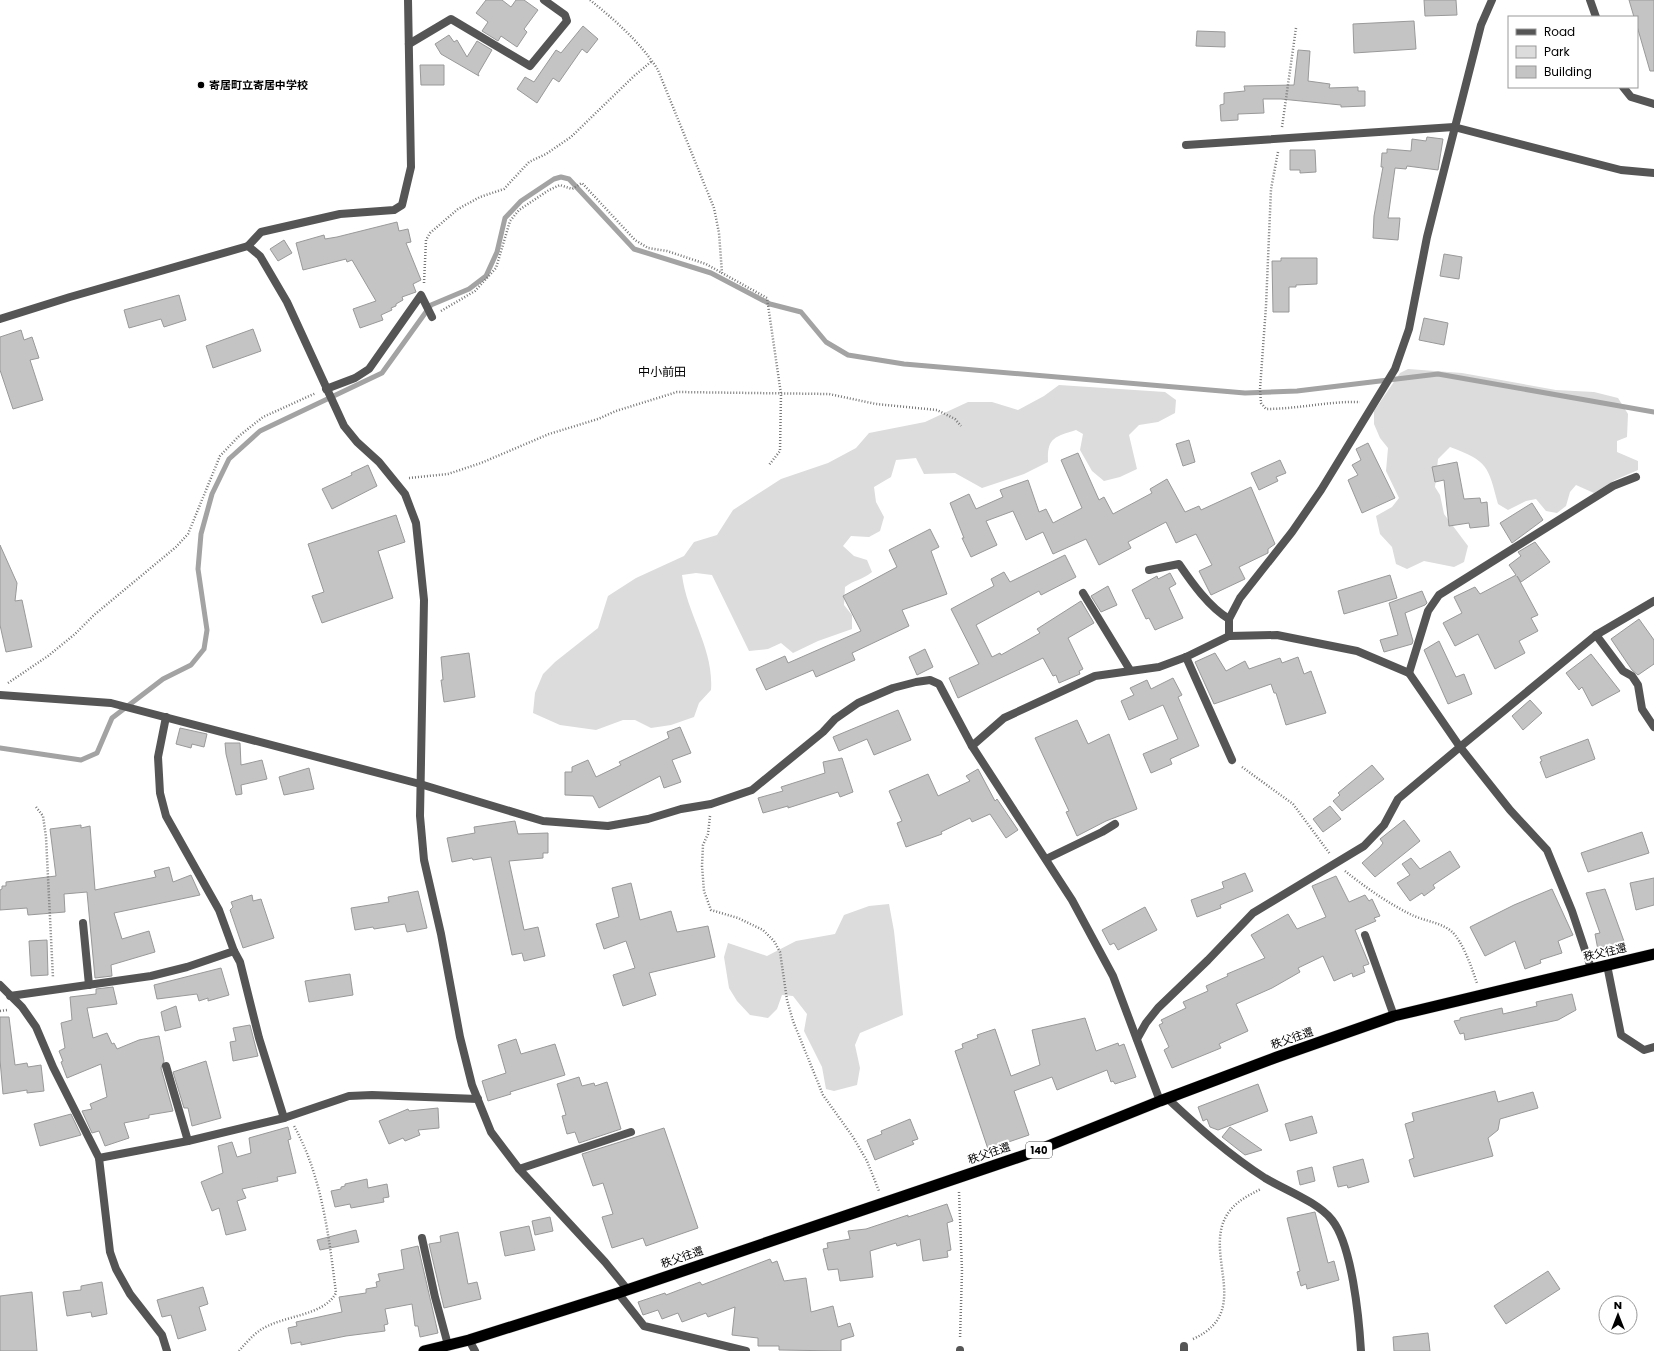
<svg xmlns="http://www.w3.org/2000/svg" width="1654" height="1351" font-family="Poppins,'Noto Sans JP',sans-serif">
<style>
.green{fill:#dcdcdc}
.lines{fill:none;stroke-linecap:round;stroke-linejoin:round}
.stream{stroke:#a3a3a3;stroke-width:5}
.building{fill:#c4c4c4;stroke:#999}
.trunk-casing{stroke:#dbdbdb;stroke-width:12}
.path{stroke:#777;stroke-width:2.5;stroke-dasharray:1 2;stroke-linecap:butt}
.service{stroke:#555;stroke-width:8}
.minor{stroke:#555;stroke-width:8}
.tertiary{stroke:#555;stroke-width:8}
.trunk{stroke:#000;stroke-width:11}
.poi-dot{fill:#000;stroke:#fff;stroke-width:1.5}
.labels{text-anchor:middle;dominant-baseline:central;stroke-width:4;stroke-linejoin:round;paint-order:stroke}
.shield{fill:#fff;stroke:#4c4c4c;stroke-width:1}
.shield-label{font-size:10px;font-weight:bold;fill:#000}
.poi-label{font-size:11px;font-weight:bold;fill:#000;stroke:#fff;text-anchor:start}
.street-label{font-size:11px;fill:#000;stroke:#fff}
.neighbourhood-label{font-size:12px;fill:#000;stroke:#fff}
</style>
<rect width="100%" height="100%" fill="#fff"/>
<g class="green">
<path d="M 1408,369 L 1462,373 L 1556,390 L 1594,392 L 1618,398 L 1628,414 L 1627,437 L 1617,441 L 1617,452 L 1638,461 L 1638,470 L 1615,480 L 1594,493 L 1576,485 L 1570,492 L 1566,506 L 1557,513 L 1546,511 L 1536,499 L 1526,501 L 1508,510 L 1498,504 C 1488,466 1488,461 1450,447 L 1438,459 L 1435,487 L 1440,495 L 1444,514 L 1468,546 L 1464,562 L 1454,567 L 1424,561 L 1407,569 L 1396,564 L 1392,547 L 1380,534 L 1376,516 L 1392,507 L 1399,498 L 1386,471 L 1388,448 L 1380,438 L 1374,424 L 1374,411 L 1400,373 Z"/>
<path d="M 1059,385 L 1165,392 L 1176,400 L 1175,413 L 1158,422 L 1139,425 L 1129,435 L 1137,469 L 1120,477 L 1104,481 L 1092,471 L 1080,450 L 1083,434 L 1076,430 C 1054,437 1047,438 1048,462 L 1024,474 L 982,488 L 955,473 L 924,474 L 916,458 L 896,460 L 891,477 L 874,487 L 876,502 L 884,517 L 880,531 L 869,537 L 851,536 L 843,546 L 854,556 L 867,560 L 872,572 C 862,580 854,580 845,587 L 844,605 L 852,615 L 852,629 L 818,641 L 793,653 L 781,643 L 768,649 L 749,651 L 712,575 L 696,573 L 682,575 C 687,615 714,648 711,690 L 699,703 L 694,717 L 671,725 L 651,728 L 635,720 L 623,720 L 596,730 L 560,725 L 533,713 L 535,693 L 543,674 L 555,662 L 598,628 L 608,596 L 636,578 L 684,556 L 694,542 L 717,535 L 733,510 L 756,495 L 781,479 L 828,463 L 856,448 L 869,433 L 925,422 L 968,402 L 992,402 L 1018,410 L 1044,396 Z"/>
<polygon points="889,904 894,931 903,1015 860,1033 855,1045 860,1068 857,1085 834,1091 826,1089 822,1067 804,1031 807,1014 793,996 782,995 777,1009 768,1018 750,1015 737,1001 729,988 724,957 728,943 767,956 796,941 835,934 844,915 869,906"/>
</g>
<g class="lines">
<polyline class="stream" points="0,748 81,760 97,753 112,718 163,679 191,665 204,649 207,630 198,569 201,534 212,494 229,459 260,431 382,373 431,305 469,289 486,276 497,252 505,218 521,201 554,179 561,177 569,179 634,249 711,273 770,304 801,312 826,342 848,355 904,364 1245,393 1297,391 1438,374 1654,412"/>
</g>
<g class="building">
<polygon points="486,0 502,0 511,7 516,0 524,0 538,10 524,29 527,32 517,47 501,36 498,41 482,31 488,22 476,13"/>
<polygon points="1424,0 1456,0 1457,15 1425,16"/>
<polygon points="1629,0 1654,0 1654,71 1650,71 1637,26 1637,17 1634,17"/>
<polygon points="1414,21 1416,49 1354,53 1353,24"/>
<polygon points="583,26 598,39 587,53 582,49 559,82 553,78 537,103 517,89 525,77 534,82 556,50 561,53"/>
<polygon points="1197,31 1225,32 1225,47 1196,46"/>
<polygon points="449,35 454,42 457,40 467,57 477,41 492,50 478,74 479,76 441,54 435,44"/>
<polygon points="1298,50 1310,51 1308,81 1330,84 1329,88 1358,87 1358,91 1365,91 1365,106 1341,107 1341,105 1281,99 1263,99 1264,113 1238,114 1238,120 1221,121 1220,105 1224,104 1224,93 1245,91 1244,86 1294,85"/>
<polygon points="420,65 444,65 444,85 421,85"/>
<polygon points="1427,137 1443,139 1438,170 1407,166 1406,169 1395,168 1388,218 1400,218 1398,240 1373,238 1374,216 1383,167 1381,167 1382,153 1387,153 1387,149 1411,151 1412,139 1426,141"/>
<polygon points="1290,150 1315,150 1316,172 1300,173 1300,170 1290,170"/>
<polygon points="397,222 399,231 408,229 411,242 406,243 421,280 413,284 416,292 402,297 403,300 396,304 396,306 391,308 392,310 381,315 383,320 360,328 353,309 376,301 352,260 347,262 346,259 303,270 296,243 324,235 325,239 337,237"/>
<polygon points="284,240 292,253 278,261 270,249"/>
<polygon points="1444,254 1462,257 1459,279 1440,276"/>
<polygon points="1281,258 1317,258 1317,284 1296,285 1296,287 1289,287 1289,312 1273,312 1272,261 1281,261"/>
<polygon points="179,295 186,320 164,327 161,319 129,328 124,310"/>
<polygon points="1424,318 1448,323 1444,345 1419,340"/>
<polygon points="253,329 261,351 213,368 206,346"/>
<polygon points="21,330 24,340 32,337 39,358 30,360 43,400 13,409 0,370 0,337"/>
<polygon points="1189,440 1195,462 1183,466 1176,444"/>
<polygon points="1368,443 1395,498 1362,513 1348,480 1358,475 1352,465 1361,460 1356,449"/>
<polygon points="1078,453 1099,500 1104,497 1113,514 1152,493 1150,489 1167,479 1185,512 1199,506 1201,510 1251,487 1275,544 1268,549 1268,553 1239,567 1245,579 1211,595 1199,571 1212,565 1196,534 1176,543 1166,522 1128,542 1131,548 1099,565 1086,539 1053,554 1043,532 1026,540 1013,511 986,521 997,545 971,557 962,538 964,538 950,503 969,494 976,509 1003,497 1000,490 1028,480 1039,512 1046,509 1053,523 1082,508 1061,460"/>
<polygon points="1280,460 1286,473 1276,477 1278,481 1259,490 1251,473"/>
<polygon points="1457,462 1464,499 1480,498 1481,503 1487,502 1489,526 1470,528 1469,523 1449,526 1444,480 1435,482 1432,467"/>
<polygon points="368,465 377,486 332,509 322,489 352,475 351,473"/>
<polygon points="1532,503 1543,520 1512,543 1500,523"/>
<polygon points="396,515 405,542 378,551 393,598 322,623 312,596 324,592 308,544"/>
<polygon points="930,529 939,547 931,551 947,594 902,610 909,626 852,653 855,660 816,677 813,670 766,690 756,669 785,656 788,663 861,631 843,596 897,567 889,550"/>
<polygon points="1535,542 1550,562 1521,582 1517,576 1538,615 1531,618 1538,631 1519,641 1525,653 1495,669 1478,634 1455,646 1443,623 1462,613 1454,597 1475,587 1480,594 1516,575 1509,565 1521,556 1518,552"/>
<polygon points="0,545 17,583 15,601 22,600 32,647 6,652 0,625"/>
<polygon points="1065,555 1076,577 1041,595 1039,591 976,625 992,657 1000,653 1001,655 1040,633 1037,629 1081,601 1094,623 1068,638 1083,669 1079,671 1080,674 1059,683 1056,675 1053,676 1043,658 958,698 949,678 979,664 951,609 994,586 991,579 1004,572 1010,582"/>
<polygon points="1170,573 1176,584 1169,588 1183,618 1155,630 1149,618 1146,619 1132,590 1157,576 1158,579"/>
<polygon points="1390,575 1397,598 1344,614 1338,591"/>
<polygon points="1108,586 1117,605 1101,612 1091,596"/>
<polygon points="1422,591 1427,603 1425,605 1405,613 1413,641 1412,644 1384,652 1380,640 1398,635 1389,603"/>
<polygon points="1639,619 1654,640 1654,664 1638,675 1632,670 1611,639"/>
<polygon points="1439,641 1456,677 1464,674 1472,694 1448,704 1424,650"/>
<polygon points="925,649 933,667 917,675 909,657"/>
<polygon points="469,653 475,697 444,702 441,680 443,680 441,657"/>
<polygon points="1215,653 1226,671 1245,661 1249,669 1280,658 1282,663 1298,657 1304,674 1311,671 1326,713 1286,725 1276,693 1274,693 1271,684 1214,704 1195,662"/>
<polygon points="1591,654 1620,691 1592,706 1582,687 1579,690 1566,673"/>
<polygon points="1173,678 1182,695 1178,697 1199,746 1170,759 1172,764 1151,773 1143,754 1178,739 1163,705 1129,720 1121,701 1134,695 1130,688 1147,680 1151,689"/>
<polygon points="1530,700 1542,713 1523,730 1512,716"/>
<polygon points="898,710 911,740 874,755 867,739 839,751 833,737"/>
<polygon points="1077,720 1088,744 1109,734 1137,809 1106,821 1077,836 1066,812 1069,811 1035,738"/>
<polygon points="680,727 691,753 672,760 681,782 664,788 660,776 599,808 593,796 565,795 565,772 572,772 572,767 588,760 596,777 621,765 619,762 669,738 667,732"/>
<polygon points="180,728 207,734 204,747 192,744 191,748 176,744"/>
<polygon points="1588,739 1595,759 1546,778 1540,762 1542,761 1540,757"/>
<polygon points="225,743 240,743 241,765 262,760 267,779 241,785 242,794 236,795 226,754"/>
<polygon points="842,758 853,792 840,797 838,792 788,808 788,806 763,813 758,798 783,791 781,787 825,773 823,762"/>
<polygon points="1372,765 1384,779 1342,811 1333,801 1340,795 1338,793"/>
<polygon points="309,768 314,789 284,795 279,777"/>
<polygon points="978,769 995,801 997,799 1018,830 1006,838 990,814 972,822 970,818 941,832 942,834 906,847 897,823 902,821 889,791 928,774 938,796 970,781 966,776"/>
<polygon points="1330,806 1341,819 1323,832 1313,819"/>
<polygon points="1404,820 1420,841 1375,877 1362,863 1380,847 1383,843 1380,839"/>
<polygon points="515,821 518,834 548,833 548,853 543,853 543,858 509,861 524,930 538,927 545,956 524,961 522,953 512,955 491,857 473,860 472,858 452,862 447,838 475,833 474,827"/>
<polygon points="81,825 81,828 90,826 95,890 156,877 154,871 169,867 173,882 191,875 200,895 114,913 122,939 149,931 155,952 111,965 112,976 95,978 87,892 64,894 65,912 28,915 27,908 0,910 0,890 2,889 2,886 6,886 6,882 56,876 50,829"/>
<polygon points="1642,832 1649,853 1588,872 1581,853"/>
<polygon points="1450,851 1460,867 1433,885 1435,888 1424,896 1422,893 1410,901 1397,883 1410,875 1402,864 1411,858 1420,869"/>
<polygon points="1245,873 1253,891 1220,905 1221,908 1197,917 1191,900 1224,888 1222,882"/>
<polygon points="1336,876 1349,902 1365,895 1369,901 1372,899 1380,916 1374,918 1376,921 1355,930 1369,964 1363,966 1365,972 1353,977 1352,973 1334,981 1323,956 1298,968 1300,972 1272,988 1236,1004 1248,1031 1219,1044 1221,1048 1172,1068 1164,1050 1169,1047 1159,1025 1163,1023 1161,1020 1186,1008 1183,1002 1208,991 1206,986 1228,976 1227,974 1265,958 1251,935 1288,914 1297,929 1326,917 1312,886"/>
<polygon points="1654,878 1654,905 1636,910 1630,883"/>
<polygon points="631,883 640,920 671,911 677,932 708,926 715,957 649,973 656,995 623,1006 613,975 635,968 626,941 604,949 596,924 619,917 612,888"/>
<polygon points="1552,889 1573,935 1558,941 1562,953 1540,960 1541,963 1525,969 1515,941 1485,956 1470,927 1514,905"/>
<polygon points="1605,889 1625,944 1598,950 1595,934 1600,933 1586,893"/>
<polygon points="418,891 427,928 407,932 405,924 374,929 373,927 355,930 351,908 389,902 388,897"/>
<polygon points="252,895 253,901 261,899 274,938 243,948 230,910 233,907 231,902"/>
<polygon points="1145,907 1157,930 1118,950 1114,943 1110,945 1102,930"/>
<polygon points="47,940 48,975 31,976 29,941"/>
<polygon points="221,968 229,995 208,1001 208,998 199,1001 197,994 157,999 154,985"/>
<polygon points="350,974 353,995 309,1002 305,981"/>
<polygon points="113,987 117,1004 87,1008 93,1038 107,1033 112,1044 114,1043 117,1049 139,1040 159,1036 164,1061 161,1068 173,1111 149,1115 149,1118 124,1123 129,1138 105,1146 99,1131 92,1133 82,1111 92,1109 90,1104 107,1097 101,1064 67,1078 61,1062 63,1061 59,1051 65,1048 61,1023 72,1020 70,997 96,994 96,989"/>
<polygon points="1572,994 1576,1010 1558,1020 1465,1040 1464,1033 1460,1034 1454,1021 1460,1020 1460,1018 1502,1008 1503,1014 1537,1006 1536,1002"/>
<polygon points="176,1006 181,1027 165,1031 161,1012"/>
<polygon points="0,1017 9,1017 15,1065 27,1063 28,1067 41,1065 44,1091 27,1093 27,1090 3,1094 0,1060"/>
<polygon points="1085,1018 1096,1051 1118,1043 1119,1046 1124,1044 1136,1077 1115,1084 1113,1081 1111,1082 1107,1070 1057,1090 1052,1077 1014,1091 1029,1135 988,1149 955,1051 963,1048 962,1044 978,1038 977,1035 995,1029 1011,1076 1040,1065 1032,1030"/>
<polygon points="250,1025 258,1056 233,1061 230,1042 236,1041 233,1028"/>
<polygon points="516,1039 521,1054 555,1044 565,1075 510,1092 511,1094 488,1101 482,1081 506,1073 498,1045"/>
<polygon points="206,1061 221,1118 192,1126 188,1108 184,1108 173,1072"/>
<polygon points="579,1077 582,1086 594,1083 595,1086 607,1082 621,1129 579,1143 575,1132 567,1134 562,1116 566,1115 557,1084"/>
<polygon points="1258,1084 1268,1111 1218,1130 1210,1127 1207,1119 1203,1121 1198,1107"/>
<polygon points="1495,1091 1498,1102 1533,1092 1538,1108 1500,1119 1498,1130 1488,1138 1493,1156 1414,1177 1409,1160 1414,1158 1405,1124 1414,1121 1412,1113"/>
<polygon points="438,1108 439,1128 418,1130 420,1135 405,1141 403,1138 389,1144 379,1121 408,1109 409,1111"/>
<polygon points="71,1114 81,1135 40,1146 34,1124"/>
<polygon points="1312,1116 1317,1133 1290,1141 1285,1124"/>
<polygon points="910,1119 918,1139 912,1141 914,1144 875,1160 867,1140 882,1134 881,1131"/>
<polygon points="288,1127 291,1139 288,1140 296,1173 277,1177 278,1181 242,1189 246,1198 237,1201 246,1230 226,1235 219,1208 212,1211 201,1182 223,1173 218,1146 232,1142 237,1157 251,1153 249,1138"/>
<polygon points="1230,1127 1262,1150 1245,1155 1222,1137"/>
<polygon points="664,1128 698,1228 646,1246 643,1238 612,1248 602,1217 613,1214 603,1183 593,1186 582,1154"/>
<polygon points="1363,1159 1369,1182 1348,1188 1347,1185 1338,1187 1333,1167"/>
<polygon points="1312,1167 1315,1181 1300,1185 1297,1171"/>
<polygon points="367,1179 368,1188 387,1184 389,1197 383,1198 384,1202 351,1208 350,1204 335,1207 331,1191 341,1189 341,1187 345,1186 345,1184"/>
<polygon points="947,1204 953,1221 947,1223 951,1250 947,1251 948,1257 923,1261 920,1239 897,1246 896,1243 870,1251 873,1277 840,1281 838,1269 828,1270 823,1249 828,1248 827,1243 850,1239 848,1231 866,1229 908,1215 908,1217"/>
<polygon points="1315,1212 1328,1263 1334,1261 1339,1280 1307,1289 1306,1284 1301,1286 1297,1272 1300,1271 1287,1218"/>
<polygon points="550,1217 553,1231 535,1235 532,1221"/>
<polygon points="529,1226 535,1250 505,1256 500,1232"/>
<polygon points="356,1230 359,1242 320,1250 317,1240"/>
<polygon points="458,1232 468,1284 477,1282 481,1299 444,1308 429,1244 441,1242 440,1236"/>
<polygon points="418,1246 438,1333 420,1337 418,1326 415,1326 412,1304 385,1309 388,1324 384,1325 385,1331 346,1336 301,1345 301,1342 291,1344 288,1328 297,1326 296,1322 342,1312 339,1297 366,1293 366,1289 377,1287 376,1282 380,1281 378,1274 404,1269 401,1250"/>
<polygon points="770,1259 772,1263 777,1261 784,1281 806,1278 811,1312 833,1306 838,1327 850,1323 854,1336 841,1340 841,1351 779,1350 779,1346 758,1346 758,1338 732,1335 735,1307 708,1317 706,1313 682,1322 678,1313 662,1319 658,1310 643,1315 638,1302 665,1293 666,1295 700,1282 702,1285"/>
<polygon points="1548,1271 1560,1289 1506,1324 1494,1306"/>
<polygon points="102,1282 107,1314 92,1317 91,1312 67,1316 63,1292 81,1290 81,1286"/>
<polygon points="203,1287 208,1304 199,1307 206,1330 178,1339 171,1315 162,1317 157,1300"/>
<polygon points="32,1292 37,1351 0,1351 0,1296"/>
<polygon points="1428,1333 1430,1351 1394,1351 1393,1337"/>
</g>
<g class="lines">
<g class="trunk-casing">
<polyline id="trunk" points="424,1351 469,1340 618,1293 1028,1154 1160,1101 1277,1057 1394,1016 1654,954"/>
</g>
<g class="path">
<path d="M 590,0 C 615,20 641,43 658,70 L 714,208 L 719,233 L 722,273 L 767,298 L 781,394 L 780,451 L 769,465"/>
<polyline points="1282,127 1296,28"/>
<path d="M 1278,152 L 1271,189 L 1266,306 L 1260,389 L 1261,403 L 1266,409 C 1298,409 1329,401 1360,402"/>
<polyline points="424,283 426,240 430,233 458,209 480,197 504,189 529,162 546,154 571,137 634,76 652,61"/>
<polyline points="441,311 475,291 496,268 510,221 519,210 549,190 560,185 572,189 582,183 635,240 648,248 667,251 706,264 722,273"/>
<polyline points="409,478 448,474 481,463 549,434 598,419 616,411 677,392 829,394 876,404 937,410 955,419 961,426"/>
<polyline points="8,683 48,656 75,634 94,615 176,547 188,534 220,456 239,436 263,417 316,393"/>
<polyline points="1242,767 1293,804 1330,854"/>
<polyline points="36,807 43,816 46,837 53,978"/>
<polyline points="710,816 708,834 703,845 702,866 704,891 711,910 738,918 763,930 774,941 780,952 787,1000 793,1021 823,1095 853,1137 867,1161 879,1191"/>
<path d="M 1345,871 C 1365,887 1389,904 1412,915 C 1424,921 1440,922 1451,931 C 1463,941 1472,969 1477,983"/>
<polyline points="0,1011 7,1010"/>
<polyline points="959,1192 962,1271 960,1339"/>
<path d="M 1193,1339 C 1258,1310 1195,1247 1233,1207 C 1241,1199 1251,1194 1261,1189"/>
<path d="M 239,1351 C 245,1344 252,1336 259,1331 C 281,1315 323,1317 336,1293 C 329,1237 322,1176 294,1126"/>
</g>
<g class="service">
<polyline points="1186,145 1454,127 1621,170 1654,173"/>
<path d="M 1149,570 L 1179,564 C 1192,583 1209,607 1229,619"/>
<polyline points="1083,593 1130,670"/>
<polyline points="1596,635 1623,671 1632,676 1638,685 1642,709 1654,727"/>
<polyline points="1186,657 1232,760"/>
<polyline points="1046,859 1102,832 1115,824"/>
<polyline points="83,923 89,985"/>
<polyline points="1365,935 1394,1016"/>
<polyline points="234,951 240,962 259,1038 284,1118"/>
<polyline points="1607,965 1621,1035 1644,1050 1654,1047"/>
<polyline points="1137,1039 1146,1023 1158,1008 1208,960 1253,913 1364,846 1384,825 1398,799 1460,747"/>
<polyline points="166,1066 188,1141"/>
<polyline points="519,1169 631,1132"/>
<polyline points="422,1238 435,1297 448,1345"/>
<polyline points="469,1340 475,1351"/>
<polyline points="1184,1346 1184,1351"/>
<polyline points="960,1351 960,1350"/>
</g>
<g class="minor">
<polyline points="408,0 411,167 402,205 394,210 340,214 261,232 248,246 260,256 287,302 344,426 357,442 379,462 405,494 416,523 424,600 420,816 424,860 441,934 460,1037 472,1085 491,1132 519,1169 605,1262 627,1289"/>
<polyline points="409,44 451,19 530,66 567,21 565,15 544,0"/>
<polyline points="326,389 355,378 369,369 421,295 432,317"/>
<polyline points="1229,636 1229,619 1240,598 1292,532 1321,490 1395,369 1409,329 1427,237 1481,25 1492,0"/>
<polyline points="1409,673 1428,611 1439,595 1613,486 1636,477"/>
<polyline points="972,746 1004,718 1095,676 1159,667 1186,657 1229,636 1277,635 1357,651 1409,673 1460,747 1510,810 1547,850 1572,911 1591,968"/>
<polyline points="1460,747 1596,635 1654,601"/>
<polyline points="420,784 543,821 608,826 648,819 681,809 711,804 752,790 823,732 835,719 858,703 893,688 916,682 930,680 939,684 972,746 1072,900 1113,976 1160,1101"/>
<polyline points="0,985 22,1007 36,1027 53,1067 99,1158 110,1252 116,1269 130,1294 162,1335 167,1351"/>
<polyline points="10,996 151,976 187,967 234,951 219,910 166,816 160,793 158,757 166,717"/>
<path d="M 1167,1098 C 1198,1127 1229,1155 1265,1178 C 1285,1190 1318,1202 1332,1220 C 1352,1245 1359,1318 1361,1351"/>
<polyline points="99,1158 188,1141 284,1118 349,1096 372,1095 478,1099"/>
<polyline points="618,1293 644,1326 746,1351"/>
</g>
<g class="tertiary">
<polyline points="1590,0 1596,17"/>
<polyline points="1623,87 1631,97 1654,104"/>
<polyline points="0,319 70,297 248,246"/>
<polyline points="0,695 111,703 420,784"/>
</g>
<use href="#trunk" class="trunk"/>
</g>
<circle class="poi-dot" cx="201" cy="85" r="4"/>
<g class="labels">
<rect class="shield" x="1026" y="1142" width="26" height="16" rx="3"/>
<g class="shield-label">
<text x="1039" y="1150">140</text>
</g>
<g class="poi-label">
<text x="209" y="85">寄居町立寄居中学校</text>
</g>
<g class="street-label">
<text transform="translate(1605 952) rotate(-13)">秩父往還</text>
<text transform="translate(1292 1038) rotate(-19)">秩父往還</text>
<text transform="translate(989 1153) rotate(-19)">秩父往還</text>
<text transform="translate(682 1257) rotate(-19)">秩父往還</text>
</g>
<g class="neighbourhood-label">
<text x="662" y="371">中小前田</text>
</g>
</g>
<rect x="1508" y="16" width="130" height="72" fill="#ffffff" stroke="#999999"/>
<rect x="1516" y="29" width="20" height="6" fill="#555555" stroke="#999999"/>
<text x="1544" y="36" font-size="12" fill="#000000">Road</text>
<rect x="1516" y="46" width="20" height="12" fill="#dcdcdc" stroke="#999999"/>
<text x="1544" y="56" font-size="12" fill="#000000">Park</text>
<rect x="1516" y="66" width="20" height="12" fill="#c4c4c4" stroke="#999999"/>
<text x="1544" y="76" font-size="12" fill="#000000">Building</text>
<g transform="translate(1618 1315)"><circle r="19" fill="#ffffff" stroke="#999999"/>
<path d="M0-3L7 15L0 10L-7 15Z" fill="#000000"/>
<text y="-6" font-size="11" font-weight="bold" text-anchor="middle" fill="#000000">N</text>
</g>
</svg>
